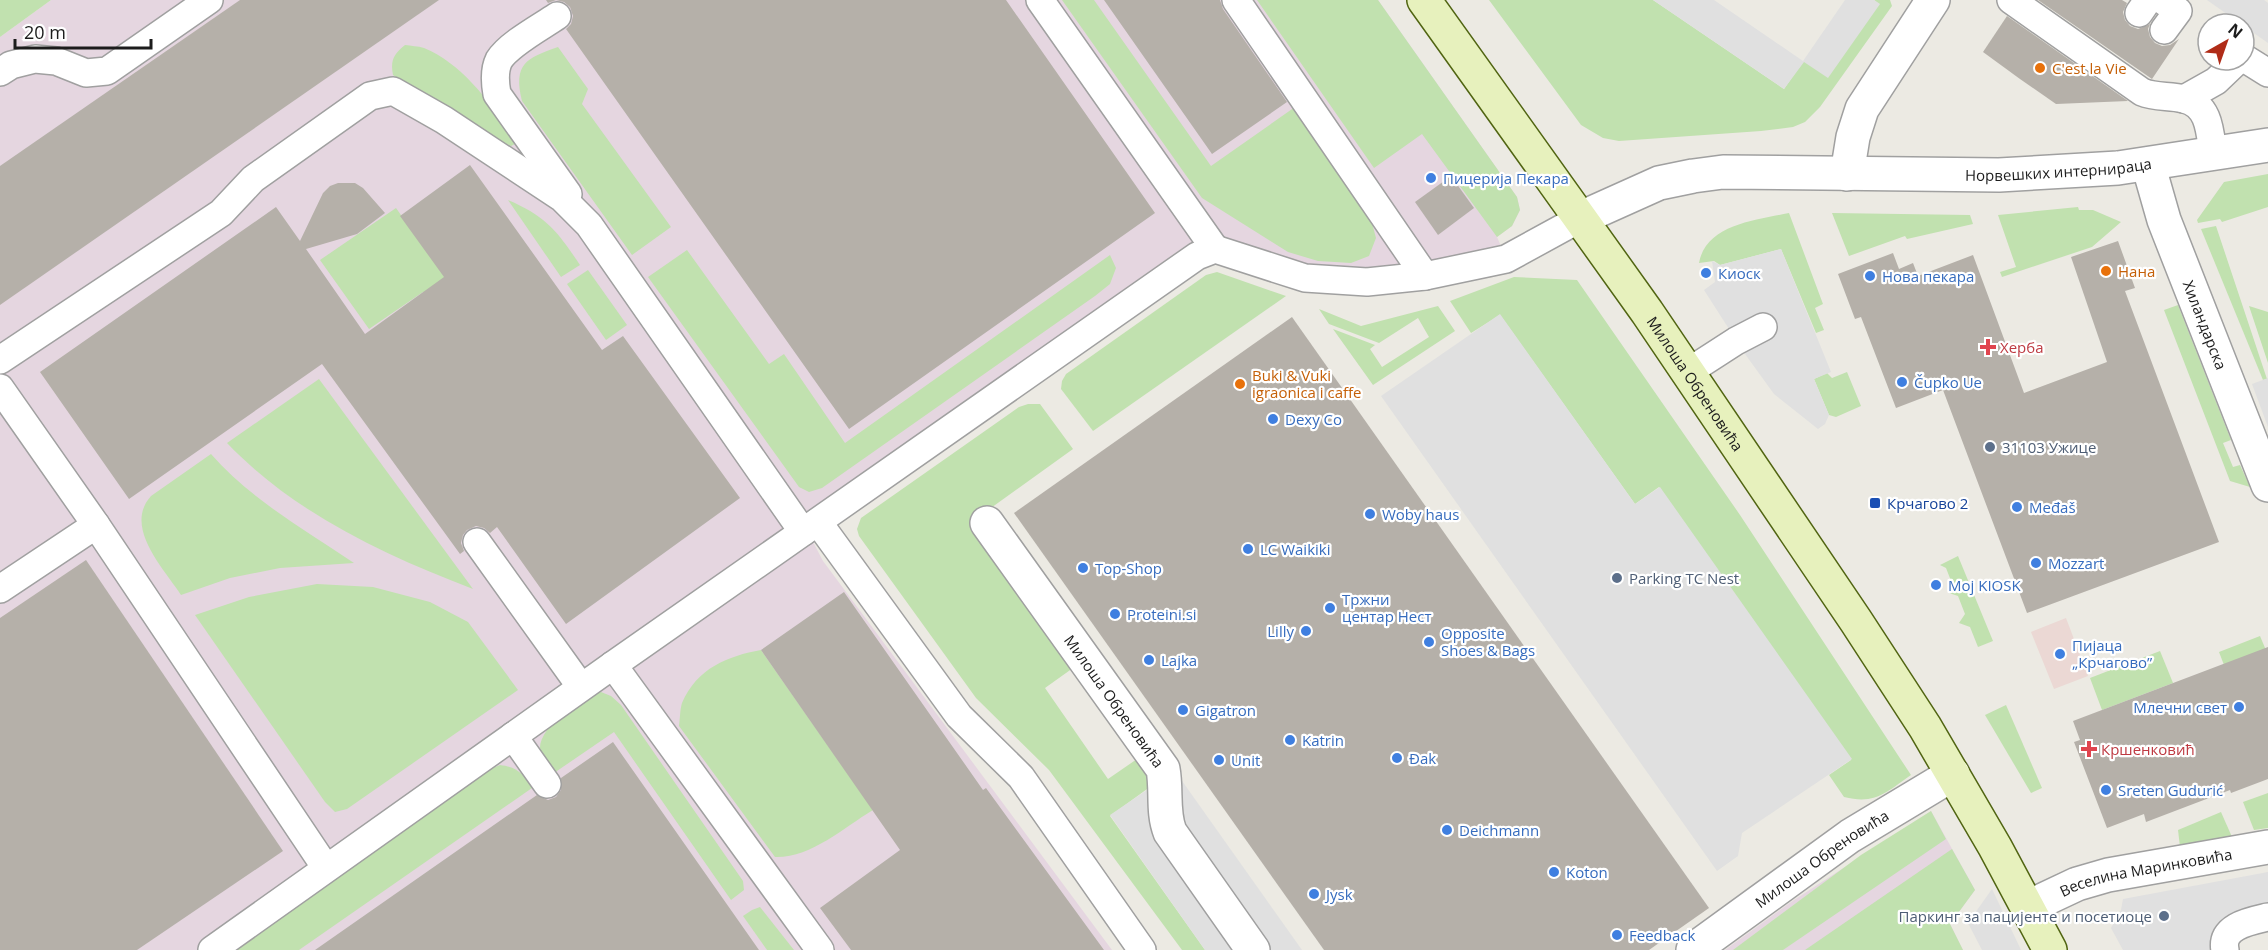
<svg xmlns="http://www.w3.org/2000/svg" width="2268" height="950" font-family="'Open Sans',sans-serif">
<style>
.commercial{fill:#ebd8d4}
.industrial{fill:#e5d6e0}
.grass{fill:#c1e1af}
.parking{fill:#e0e0e0}
.building{fill:#b5b0a9}
.lines{fill:none;stroke-linecap:round;stroke-linejoin:round}
.lane-casing{stroke:#a0a0a0;stroke-width:30}
.street-casing{stroke:#a0a0a0;stroke-width:36}
.secondary-casing{stroke:#516512;stroke-width:36}
.lane{stroke:#fff;stroke-width:27}
.street{stroke:#fff;stroke-width:33}
.secondary{stroke:#e7f1bd;stroke-width:33}
.food-dot{fill:#e8710a;stroke:#fff;stroke-width:2}
.shop-dot{fill:#3f7fe0;stroke:#fff;stroke-width:2}
.health-dot{fill:#e0444e;stroke:#fff;stroke-width:2}
.service-dot{fill:#5c6f8a;stroke:#fff;stroke-width:2}
.transit-dot{fill:#1a4fb4;stroke:#fff;stroke-width:2}
.labels{text-anchor:middle;dominant-baseline:central;stroke-width:4.5;stroke-linejoin:round;paint-order:stroke}
.food-label{font-size:15px;fill:#c56008;stroke:#fff;text-anchor:start}
.street-label{font-size:15px;fill:#1c1c1c;stroke:#fff}
.shop-label{font-size:15px;fill:#366cbe;stroke:#fff;text-anchor:start}
.health-label{font-size:15px;fill:#be3a42;stroke:#fff;text-anchor:start}
.service-label{font-size:15px;fill:#4e5e75;stroke:#fff;text-anchor:start}
.transit-label{font-size:15px;fill:#164399;stroke:#fff;text-anchor:start}
</style>
<rect width="100%" height="100%" fill="#eceae3"/>
<polygon class="commercial" points="2066,618 2088,676 2054,689 2031,632"/>
<g class="industrial">
<polygon points="51,0 1378,0 1517,197 1520,210 1512,226 1497,237 1503,251 1371,272 1306,268 1204,233 800,517 823,561 1112,950 0,950 0,37"/>
<polygon points="1931,811 1975,890 1950,924 1963,950 1725,950 1791,902"/>
</g>
<g class="grass">
<polygon points="0,0 51,0 0,37"/>
<polygon points="1062,0 1094,0 1211,166 1295,107 1369,212 1376,238 1369,256 1351,263 1318,261 1288,252 1202,198"/>
<polygon points="1257,0 1378,0 1517,197 1520,210 1512,226 1497,237 1422,134 1374,168"/>
<polygon points="1489,0 1653,0 1784,89 1802,63 1879,4 1874,0 1890,0 1892,6 1820,107 1805,122 1793,127 1761,131 1619,141 1603,138 1581,125"/>
<path d="M 405,45 C 411,46 418,46 424,48 C 463,64 491,104 514,137 L 515,144 L 511,146 L 499,141 L 407,86 L 393,75 C 390,60 394,54 405,45 Z"/>
<path d="M 558,47 L 588,89 L 582,104 L 671,227 L 632,255 L 522,101 C 513,64 526,58 558,47 Z"/>
<polygon points="2268,174 2268,207 2222,222 2220,219 2198,223 2197,220 2224,182"/>
<path d="M 508,200 C 547,217 557,231 580,265 L 561,277 Z"/>
<polygon points="2078,207 2079,210 2093,210 2121,222 2092,247 2002,277 2000,272 2016,267 1998,215"/>
<polygon points="396,208 504,361 483,375 423,292 369,329 320,260"/>
<path d="M 1789,213 L 1823,304 L 1815,308 L 1824,330 L 1816,333 L 1781,249 L 1720,265 L 1714,261 L 1699,263 C 1706,224 1757,220 1789,213 Z"/>
<polygon points="1832,213 1970,215 1973,224 1907,239 1905,236 1849,256"/>
<polygon points="2216,226 2267,379 2263,380 2201,229"/>
<polygon points="687,250 769,364 784,354 845,443 1110,255 1116,268 1110,284 1095,296 822,488 809,492 799,487 648,277"/>
<polygon points="588,270 627,325 606,340 567,284"/>
<polygon points="1217,272 1286,296 1093,431 1061,389 1062,381 1066,374 1206,275"/>
<path d="M 1514,277 L 1577,280 L 1740,515 L 1911,775 C 1886,792 1876,805 1844,797 L 1829,775 L 1851,760 L 1659,487 L 1635,504 L 1500,315 L 1471,333 L 1450,301 Z"/>
<polygon points="2178,305 2231,440 2223,443 2233,467 2240,465 2250,487 2230,481 2164,310"/>
<polygon points="1438,306 1455,331 1373,385 1333,329 1375,345 1370,349 1382,367 1429,337 1418,318 1379,343 1329,324 1319,309 1361,326"/>
<polygon points="2249,306 2268,312 2268,363"/>
<polygon points="1847,372 1861,406 1836,417 1829,415 1814,379 1827,373 1832,378"/>
<path d="M 319,379 L 473,589 C 384,555 294,513 227,443 Z"/>
<polygon points="1028,404 1040,404 1073,449 970,523 1073,668 1045,688 1108,779 1137,759 1154,784 1110,816 1205,950 1182,950 1049,770 976,698 859,536 857,529 861,518 1019,407"/>
<path d="M 211,454 C 250,499 305,530 354,563 L 280,568 L 230,578 L 181,595 C 164,569 123,527 151,496 Z"/>
<polygon points="1958,556 1993,641 1978,647 1970,627 1959,623 1965,614 1958,596 1949,593 1953,586 1946,568 1940,565"/>
<polygon points="317,584 373,587 430,602 468,622 518,690 347,809 335,812 325,802 195,615 249,597"/>
<polygon points="2260,636 2268,655 2229,678 2219,652"/>
<path d="M 761,650 L 873,810 C 843,828 811,858 775,857 L 679,726 C 680,719 680,709 682,703 C 697,668 728,656 761,650 Z"/>
<polygon points="2160,651 2173,683 2102,710 2090,678"/>
<path d="M 601,692 L 611,696 L 621,705 L 743,881 L 744,890 L 731,900 L 614,732 L 554,773 C 548,766 541,758 540,748 C 540,726 582,695 601,692 Z"/>
<polygon points="2006,705 2042,788 2031,793 1985,715"/>
<path d="M 500,765 C 517,767 524,774 532,788 L 299,950 L 236,950 L 488,770 Z"/>
<polygon points="2268,793 2268,828 2254,830 2243,802"/>
<polygon points="1931,811 1946,839 1783,950 1733,950 1861,855"/>
<polygon points="2221,812 2232,837 2180,847 2178,830"/>
<polygon points="1952,849 1975,890 1950,924 1963,950 1805,950"/>
<polygon points="760,907 794,950 767,950 743,916 752,910"/>
</g>
<g class="parking">
<polygon points="1653,0 1714,0 1803,61 1845,0 1874,0 1880,4 1828,78 1804,62 1784,89"/>
<polygon points="2207,0 2264,0 2268,3 2268,43"/>
<polygon points="1781,249 1831,372 1814,379 1829,415 1825,424 1818,429 1774,394 1745,354 1704,290 1715,282 1712,261 1720,265"/>
<polygon points="1500,314 1635,504 1660,487 1852,759 1742,833 1738,856 1717,871 1381,396"/>
<polygon points="2268,378 2268,427 2252,384"/>
<polygon points="1175,771 1302,950 1205,950 1110,815"/>
<polygon points="2268,872 2268,917 2215,927 2225,950 2123,950 2111,928 2121,910 2123,899"/>
<polygon points="1992,889 2021,950 1982,950 1968,923"/>
</g>
<g class="building">
<polygon points="240,0 439,0 0,305 0,166"/>
<polygon points="546,0 1006,0 1155,213 849,429 566,29 571,24 573,16 570,7 564,2 556,0 548,3"/>
<polygon points="1104,0 1220,0 1223,9 1287,102 1212,154"/>
<polygon points="2038,0 2122,0 2127,3 2123,12 2125,20 2130,26 2138,29 2150,24 2148,29 2150,37 2155,43 2162,46 2170,45 2179,39 2152,79"/>
<polygon points="2007,16 2128,101 2056,104 2020,79 1983,52"/>
<polygon points="470,165 602,350 623,336 740,498 566,624 497,527 490,533 484,528 476,526 467,530 463,535 461,543 464,551 460,554 322,364 129,499 40,372 276,207 300,241 323,193 330,186 338,183 355,183 363,188 385,213 357,234 306,249 365,334 444,277 400,216"/>
<polygon points="1451,176 1474,208 1438,235 1415,202"/>
<polygon points="2118,241 2135,288 2125,291 2219,542 2027,613 1943,390 1896,408 1861,317 1855,319 1838,274 1893,253 1899,269 1913,263 1918,276 1973,255 2024,393 2107,362 2071,257"/>
<polygon points="1292,317 1709,908 1649,950 1324,950 1014,513"/>
<polygon points="86,560 283,851 137,950 0,950 0,618"/>
<polygon points="844,592 983,790 986,788 1104,950 851,950 820,908 900,850 761,650"/>
<polygon points="2268,647 2268,779 2231,793 2230,790 2146,822 2144,814 2107,828 2074,742 2080,740 2073,721"/>
<polygon points="613,742 759,950 315,950 537,795 548,800 556,797 561,790 561,778"/>
</g>
<g class="lines">
<g class="lane-casing">
<g id="lane">
<polyline points="1040,0 1215,249"/>
<polyline points="1236,0 1425,276"/>
<path d="M 2011,0 L 2142,92 C 2156,98 2170,95 2184,99 C 2210,105 2210,133 2213,154"/>
<polyline points="2162,0 2178,11 2164,30"/>
<polyline points="2139,13 2148,0"/>
<path d="M 557,16 C 541,27 509,44 499,60 C 494,70 495,83 497,94 L 568,194"/>
<polyline points="2244,58 2268,73"/>
<polyline points="0,72 11,65 35,59 56,61 86,73 107,71 209,0"/>
<polyline points="2184,99 2216,81 2238,60"/>
<polyline points="0,360 221,213 253,179 370,96 393,91 444,120 562,198 589,225 803,532"/>
<polyline points="1688,372 1736,341 1763,327"/>
<polyline points="0,388 96,525 0,589"/>
<polyline points="818,522 959,716 1021,777 1142,950"/>
<polyline points="96,525 326,868"/>
<polyline points="477,542 581,687"/>
<polyline points="613,665 820,950"/>
<polyline points="513,736 547,784"/>
<polyline points="212,950 613,665 1197,256 1215,249 1305,278 1367,282 1425,276 1506,259 1581,218"/>
<path d="M 2225,950 C 2220,926 2251,921 2268,917"/>
</g>
</g>
<g class="street-casing">
<g id="street">
<path id="s1" d="M 2148,164 L 2164,220 L 2268,485"/>
<polyline points="1847,174 1853,137 1862,109 1933,0"/>
<path id="s2" d="M 1581,218 L 1659,183 L 1693,176 L 1723,172 L 1999,175 L 2118,168 L 2268,145"/>
<path id="s3" d="M 987,523 L 1163,769 C 1167,790 1162,812 1170,832 L 1253,950"/>
<path id="s4" d="M 2028,907 L 2077,884 L 2108,875 L 2268,847"/>
<path id="s5" d="M 1693,950 L 1850,836 L 1953,774"/>
</g>
</g>
<g class="secondary-casing">
<g id="secondary">
<path id="s6" d="M 1424,0 L 1647,312 L 1856,621 L 1925,727 L 1995,847 L 2050,950"/>
</g>
</g>
<use href="#lane" class="lane"/>
<use href="#street" class="street"/>
<use href="#secondary" class="secondary"/>
</g>
<g class="food-dot">
<circle cx="2040" cy="68" r="6"/>
<circle cx="2106" cy="271" r="6"/>
<circle cx="1240" cy="384" r="6"/>
</g>
<g class="shop-dot">
<circle cx="1431" cy="178" r="6"/>
<circle cx="1706" cy="273" r="6"/>
<circle cx="1870" cy="276" r="6"/>
<circle cx="1902" cy="382" r="6"/>
<circle cx="1273" cy="419" r="6"/>
<circle cx="2017" cy="507" r="6"/>
<circle cx="1370" cy="514" r="6"/>
<circle cx="1248" cy="549" r="6"/>
<circle cx="2036" cy="563" r="6"/>
<circle cx="1083" cy="568" r="6"/>
<circle cx="1936" cy="585" r="6"/>
<circle cx="1330" cy="608" r="6"/>
<circle cx="1115" cy="614" r="6"/>
<circle cx="1306" cy="631" r="6"/>
<circle cx="1429" cy="642" r="6"/>
<circle cx="2060" cy="654" r="6"/>
<circle cx="1149" cy="660" r="6"/>
<circle cx="2239" cy="707" r="6"/>
<circle cx="1183" cy="710" r="6"/>
<circle cx="1290" cy="740" r="6"/>
<circle cx="1397" cy="758" r="6"/>
<circle cx="1219" cy="760" r="6"/>
<circle cx="2106" cy="790" r="6"/>
<circle cx="1447" cy="830" r="6"/>
<circle cx="1554" cy="872" r="6"/>
<circle cx="1314" cy="894" r="6"/>
<circle cx="1617" cy="935" r="6"/>
</g>
<g class="health-dot">
<path d="M1985 338h6v6h6v6h-6v6h-6v-6h-6v-6h6z"/>
<path d="M2086 740h6v6h6v6h-6v6h-6v-6h-6v-6h6z"/>
</g>
<g class="service-dot">
<circle cx="1990" cy="447" r="6"/>
<circle cx="1617" cy="578" r="6"/>
<circle cx="2164" cy="916" r="6"/>
</g>
<rect class="transit-dot" x="1869" y="497" width="12" height="12" rx="3"/>
<g class="labels">
<g class="food-label">
<text x="2052" y="68">C'est la Vie</text>
<text x="2118" y="271">Нана</text>
<text x="1252" y="375">Buki &amp; Vuki<tspan x="1252" dy="17">igraonica i caffe</tspan></text>
</g>
<g class="street-label">
<text stroke="none"><textPath href="#s2" startOffset="486">Норвешких интернираца</textPath></text>
<text stroke="none"><textPath href="#s1" startOffset="171">Хиландарска</textPath></text>
<text stroke="none"><textPath href="#s6" startOffset="470">Милоша Обреновића</textPath></text>
<text stroke="none"><textPath href="#s3" startOffset="219">Милоша Обреновића</textPath></text>
<text stroke="none"><textPath href="#s5" startOffset="158">Милоша Обреновића</textPath></text>
<text stroke="none"><textPath href="#s4" startOffset="124">Веселина Маринковића</textPath></text>
</g>
<g class="shop-label">
<text x="1443" y="178">Пицерија Пекара</text>
<text x="1718" y="273">Киоск</text>
<text x="1882" y="276">Нова пекара</text>
<text x="1914" y="382">Čupko Ue</text>
<text x="1285" y="419">Dexy Co</text>
<text x="2029" y="507">Međaš</text>
<text x="1382" y="514">Woby haus</text>
<text x="1260" y="549">LC Waikiki</text>
<text x="2048" y="563">Mozzart</text>
<text x="1095" y="568">Top-Shop</text>
<text x="1948" y="585">Moj KIOSK</text>
<text x="1342" y="599">Тржни<tspan x="1342" dy="17">центар Нест</tspan></text>
<text x="1127" y="614">Proteini.si</text>
<text x="1294" y="631" text-anchor="end">Lilly</text>
<text x="1441" y="633">Opposite<tspan x="1441" dy="17">Shoes &amp; Bags</tspan></text>
<text x="2072" y="645">Пијаца<tspan x="2072" dy="17">„Крчагово”</tspan></text>
<text x="1161" y="660">Lajka</text>
<text x="2227" y="707" text-anchor="end">Млечни свет</text>
<text x="1195" y="710">Gigatron</text>
<text x="1302" y="740">Katrin</text>
<text x="1409" y="758">Đak</text>
<text x="1231" y="760">Unit</text>
<text x="2118" y="790">Sreten Gudurić</text>
<text x="1459" y="830">Deichmann</text>
<text x="1566" y="872">Koton</text>
<text x="1326" y="894">Jysk</text>
<text x="1629" y="935">Feedback</text>
</g>
<g class="health-label">
<text x="2000" y="347">Херба</text>
<text x="2101" y="749">Кршенковић</text>
</g>
<g class="service-label">
<text x="2002" y="447">31103 Ужице</text>
<text x="1629" y="578">Parking TC Nest</text>
<text x="2152" y="916" text-anchor="end">Паркинг за пацијенте и посетиоце</text>
</g>
<g class="transit-label">
<text x="1887" y="503">Крчагово 2</text>
</g>
</g>
<g transform="translate(2226 42) rotate(40)"><circle r="28" fill="#ffffff" stroke="#a4a4a4" stroke-width="1.5"/>
<path d="M0-4.5L10 22L0 15L-10 22Z" fill="#b02c18"/>
<text y="-9" font-size="16" font-weight="bold" text-anchor="middle" fill="#1c1c1c">N</text>
</g>
<path d="M15 39v9h136v-9" fill="none" stroke="#1c1c1c" stroke-width="3"/>
<text x="24" y="39" font-size="18" fill="#1c1c1c" stroke="#ffffff" stroke-width="4.5" paint-order="stroke">20 m</text>
</svg>
